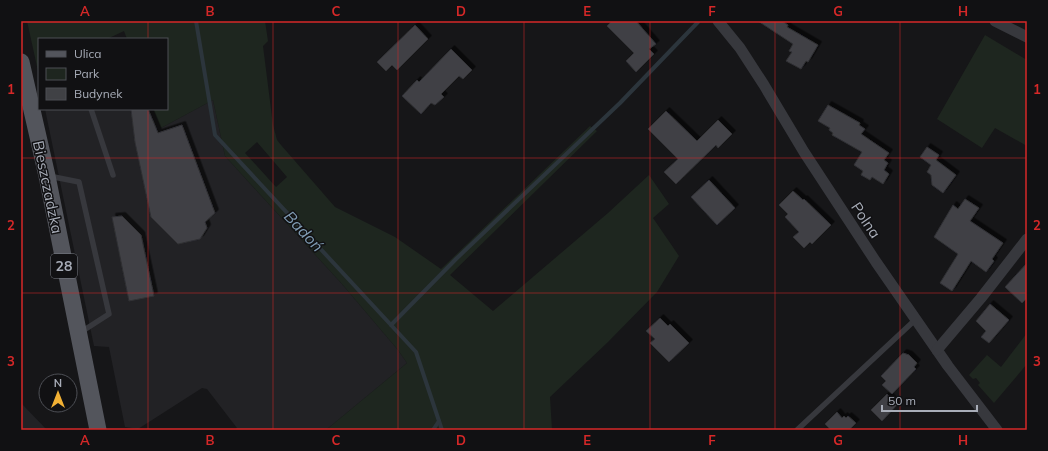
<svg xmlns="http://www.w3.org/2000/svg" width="1048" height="451" font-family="Mulish,sans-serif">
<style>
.built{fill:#222225}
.green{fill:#1e261f;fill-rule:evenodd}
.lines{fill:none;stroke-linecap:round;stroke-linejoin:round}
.stream{stroke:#2c353c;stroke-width:4}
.building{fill:#404145;stroke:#303034;filter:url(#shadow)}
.lane{stroke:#37383d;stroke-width:5.5}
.street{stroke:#37383d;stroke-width:11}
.primary{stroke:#53555c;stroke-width:17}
.grid{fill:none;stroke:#d62828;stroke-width:1;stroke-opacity:0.55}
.labels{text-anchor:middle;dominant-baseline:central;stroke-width:3;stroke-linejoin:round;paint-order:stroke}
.shield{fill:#111113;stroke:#7b7e86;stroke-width:1}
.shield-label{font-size:14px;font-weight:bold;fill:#a8adb8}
.street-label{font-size:15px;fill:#a8adb8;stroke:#111113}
.water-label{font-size:16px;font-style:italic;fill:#7f9bb3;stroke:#111113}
.neatline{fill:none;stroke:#d62828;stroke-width:1.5}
.grid-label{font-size:13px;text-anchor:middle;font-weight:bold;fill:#d62828}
</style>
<defs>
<filter id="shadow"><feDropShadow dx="3.5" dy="-3.5" stdDeviation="0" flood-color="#0009"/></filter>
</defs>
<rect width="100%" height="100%" fill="#161618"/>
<g class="built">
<polygon points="213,100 225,156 342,284 398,350 407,363 326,430 235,430 237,428 207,389 202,388 138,429 125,427 109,347 94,346 45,109 153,109 161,128"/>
<polygon points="21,403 47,430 21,430"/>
</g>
<g class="green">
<path d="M 27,21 L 265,21 L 268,41 L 263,46 L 273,125 L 277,140 L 281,145 L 335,207 L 395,237 L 441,269 L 590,126 L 597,131 L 450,275 L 493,311 L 608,213 L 649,175 L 669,204 L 653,218 L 679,256 L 657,292 L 608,342 L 550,397 L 552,430 L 326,430 L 407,363 L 398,350 L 342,284 L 225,156 L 213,100 L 161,128 L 153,109 L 167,109 L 167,39 L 127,39 L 124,31 L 107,39 L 39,39 L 38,71 ZM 257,142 L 287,177 L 276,187 L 245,153 Z"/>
<polygon points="985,35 1027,60 1027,146 995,128 982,148 937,119"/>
<polygon points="1027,333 1027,364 994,403 978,385 980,383 976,378 973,379 969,375 987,355 1001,367"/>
</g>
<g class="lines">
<g class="stream">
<polyline points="196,21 215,135 416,352 442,430"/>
<polyline points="391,325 456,259 620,103 698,22"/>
<polyline points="433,430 439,421"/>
</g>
</g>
<g class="building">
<polygon points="612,21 636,21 656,44 649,49 654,54 636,72 626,61 634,53 607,26"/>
<polygon points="758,21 782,21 788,25 787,27 818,45 808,62 806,61 801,69 786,61 792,52 789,51 793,44"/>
<polygon points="415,25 428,39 397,70 392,65 386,71 377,62"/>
<polygon points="451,49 472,70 463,79 459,76 441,94 444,97 435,105 431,103 421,114 402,96 417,80 419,82"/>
<polygon points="828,105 860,123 859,125 865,129 861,134 889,153 884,160 888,163 884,170 889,174 883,184 872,177 870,180 861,175 863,171 854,165 862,152 832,135 833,133 829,130 830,128 818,121"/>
<polygon points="131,109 148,109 158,133 182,125 215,213 205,222 207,228 200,239 178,244 151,217 135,142"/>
<polygon points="666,111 697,141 718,120 732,134 718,148 716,145 676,184 664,172 678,159 648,129"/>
<polygon points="927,147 939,155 936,160 956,175 943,193 932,185 931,175 927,172 931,165 920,157"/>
<polygon points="709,180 735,208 717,225 691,197"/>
<polygon points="793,191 803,200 804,199 831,225 812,244 810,242 804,248 793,237 799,232 785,217 788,214 779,205"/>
<polygon points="965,199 979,208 970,221 1003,243 992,259 994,261 986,272 971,261 952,291 940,283 958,254 934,237 953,205 958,209"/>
<polygon points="122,216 141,235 154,296 129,301 112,217"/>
<polygon points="1027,263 1027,298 1022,303 1005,287"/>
<polygon points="990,304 1009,320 989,343 981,337 986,331 976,321"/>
<polygon points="660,318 668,326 670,324 689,343 669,362 650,343 655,339 646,331"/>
<polygon points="903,353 909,355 917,363 914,367 916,369 892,394 882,385 886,381 881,376"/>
<polygon points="887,394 897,405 882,421 871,410"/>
<polygon points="837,412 842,418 844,416 846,418 848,416 856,423 849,430 831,430 825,424"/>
</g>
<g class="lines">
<g class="lane">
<polyline points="21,103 39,101"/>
<polyline points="91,109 113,175"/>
<polyline points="49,176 79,182 109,314 81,332"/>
<polyline points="797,430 915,320"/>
</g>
<g class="street">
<polyline points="718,21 740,48 764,85 804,152 876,262 948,366 997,430"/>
<polyline points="995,21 1027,37"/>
<polyline points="937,350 981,298 1027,239"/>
</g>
<polyline class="primary" points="21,62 47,176 98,430"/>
</g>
<path class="grid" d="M 148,21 L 148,39M 273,21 L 273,430M 398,21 L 398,430M 524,21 L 524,430M 650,21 L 650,430M 775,21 L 775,430M 900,21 L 900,430M 148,109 L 148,430M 21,158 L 1027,158M 21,293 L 1027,293"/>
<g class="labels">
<rect class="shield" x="51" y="254" width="26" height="24" rx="3"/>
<g class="shield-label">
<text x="64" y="266">28</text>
</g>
<g class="street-label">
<text transform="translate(48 187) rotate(78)">Bieszczadzka</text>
<text transform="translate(866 220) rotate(56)">Polna</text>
</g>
<g class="water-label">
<text transform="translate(304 231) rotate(47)">Badoń</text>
</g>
</g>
<rect width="1048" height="451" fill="none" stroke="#111113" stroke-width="44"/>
<rect x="38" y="38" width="130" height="72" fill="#111113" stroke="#4d4f55"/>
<rect x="46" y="51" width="20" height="6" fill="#53555c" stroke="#4d4f55"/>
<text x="74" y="58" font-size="12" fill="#a8adb8">Ulica</text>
<rect x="46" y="68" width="20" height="12" fill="#1e261f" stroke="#4d4f55"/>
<text x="74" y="78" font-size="12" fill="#a8adb8">Park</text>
<rect x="46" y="88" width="20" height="12" fill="#404145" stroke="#4d4f55"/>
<text x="74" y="98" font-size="12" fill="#a8adb8">Budynek</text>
<g transform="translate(58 393)"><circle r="19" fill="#111113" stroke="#4d4f55"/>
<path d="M0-3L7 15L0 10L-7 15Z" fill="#f2b134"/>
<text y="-6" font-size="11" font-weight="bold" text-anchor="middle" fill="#a8adb8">N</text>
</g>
<path d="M882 405v6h95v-6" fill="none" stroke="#a8adb8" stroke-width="2"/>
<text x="888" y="405" font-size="12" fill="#a8adb8" stroke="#111113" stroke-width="3" paint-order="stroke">50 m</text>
<rect x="22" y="22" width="1004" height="407" class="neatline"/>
<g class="grid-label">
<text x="85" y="16">A</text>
<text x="210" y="16">B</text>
<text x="336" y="16">C</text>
<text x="461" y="16">D</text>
<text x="587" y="16">E</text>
<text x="712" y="16">F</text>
<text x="838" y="16">G</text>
<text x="963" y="16">H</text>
<text x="11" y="94">1</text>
<text x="1037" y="94">1</text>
<text x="11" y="230">2</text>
<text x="1037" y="230">2</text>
<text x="11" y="366">3</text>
<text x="1037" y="366">3</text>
<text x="85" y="445">A</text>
<text x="210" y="445">B</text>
<text x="336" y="445">C</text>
<text x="461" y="445">D</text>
<text x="587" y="445">E</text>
<text x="712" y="445">F</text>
<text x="838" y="445">G</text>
<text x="963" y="445">H</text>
</g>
</svg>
